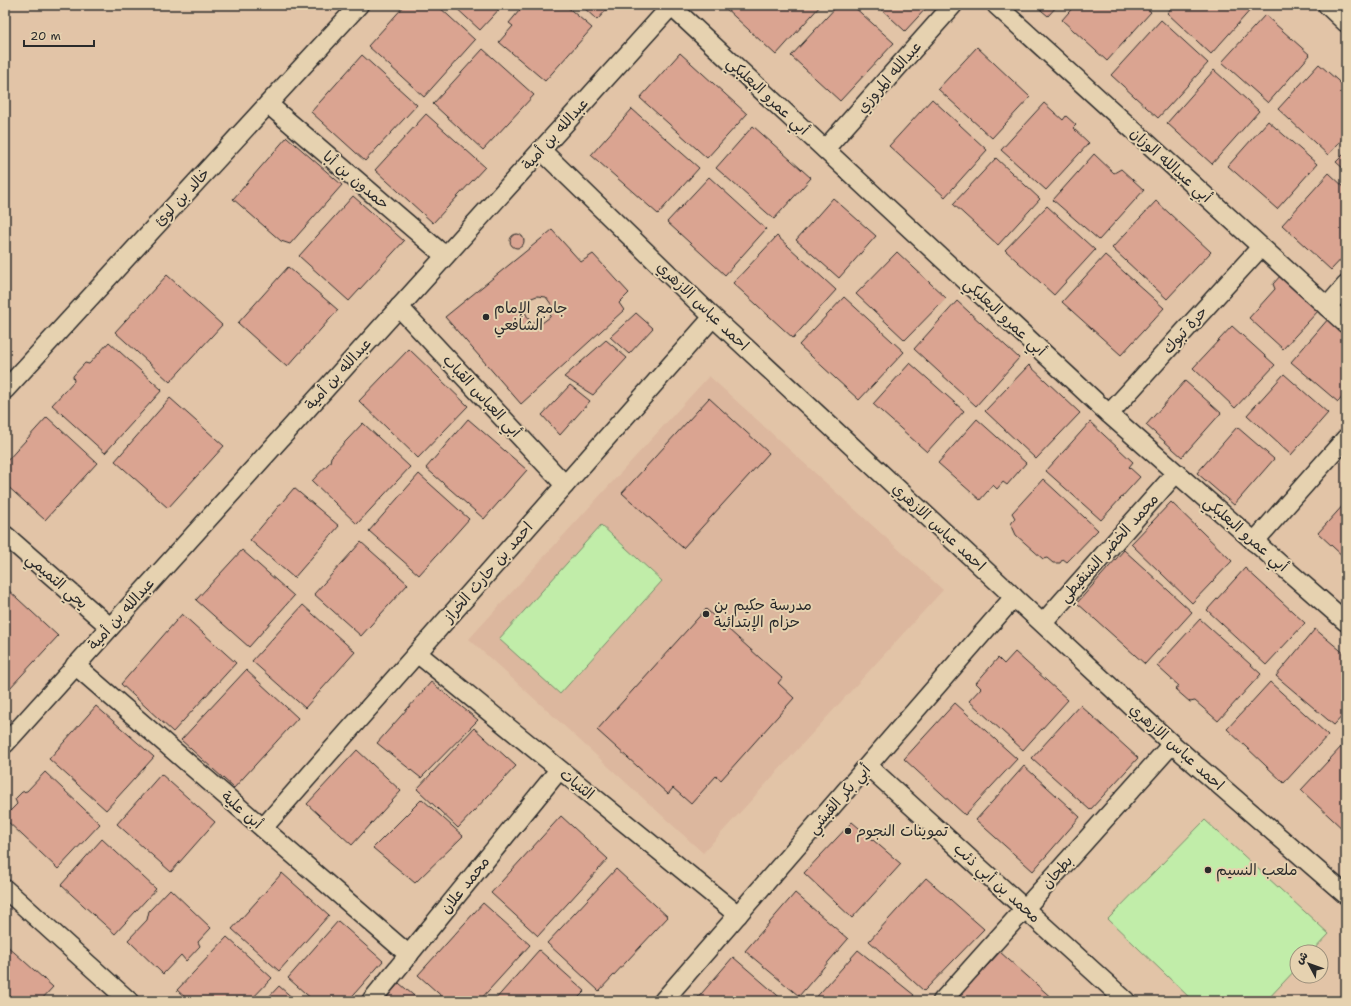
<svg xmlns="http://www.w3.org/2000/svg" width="1351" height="1006" font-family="'Shantell Sans','Playpen Sans Arabic',sans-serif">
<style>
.built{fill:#dcb79e}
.green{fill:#c1eda9;stroke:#768c6a}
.building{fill:#daa491;stroke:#2b2b2b;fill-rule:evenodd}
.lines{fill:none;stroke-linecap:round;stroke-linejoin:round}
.street-casing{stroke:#2b2b2b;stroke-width:21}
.street{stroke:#e6d2b0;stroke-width:18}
.poi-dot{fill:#2b2b2b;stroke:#e6d2b0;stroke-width:1.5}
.labels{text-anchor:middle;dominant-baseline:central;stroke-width:4;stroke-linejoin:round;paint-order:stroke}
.street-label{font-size:15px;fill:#2b2b2b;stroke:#e6d2b0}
.poi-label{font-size:15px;fill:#2b2b2b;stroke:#e6d2b0;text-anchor:start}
</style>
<rect width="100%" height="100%" fill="#e2c4a7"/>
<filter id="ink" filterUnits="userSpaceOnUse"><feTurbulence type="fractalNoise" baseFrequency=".025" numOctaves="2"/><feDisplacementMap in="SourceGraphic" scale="8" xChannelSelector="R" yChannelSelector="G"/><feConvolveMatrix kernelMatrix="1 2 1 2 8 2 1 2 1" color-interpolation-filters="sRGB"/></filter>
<g filter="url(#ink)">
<polygon class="built" points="709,376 943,590 703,853 469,639"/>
<g class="green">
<polygon points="601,525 662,581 560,694 499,639"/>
<polygon points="1205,820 1329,934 1312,952 1297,952 1297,968 1266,1001 1193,1001 1108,919"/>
</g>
<g class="building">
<polygon points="405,5 437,5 475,40 424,97 368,46"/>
<polygon points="453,5 503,5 480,30"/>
<polygon points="524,5 565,5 592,28 545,81 499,42 513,26 509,23"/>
<polygon points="581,5 611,5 597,20"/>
<polygon points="722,5 821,5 776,55"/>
<polygon points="838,5 852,5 894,43 840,101 791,56"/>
<polygon points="877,5 929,5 905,31"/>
<polygon points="1035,5 1058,5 1048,16"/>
<polygon points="1075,5 1143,5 1151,12 1107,61 1062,20"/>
<polygon points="1174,5 1251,5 1253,7 1211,54 1167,13"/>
<polygon points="1265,15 1310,55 1268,103 1222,62"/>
<polygon points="1161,20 1208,63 1158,118 1111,75"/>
<polygon points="977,47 1030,97 992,138 938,89"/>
<polygon points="483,49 534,95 483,150 433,104"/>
<polygon points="680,53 747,114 707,158 640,98"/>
<polygon points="362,55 417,105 365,161 311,112"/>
<polygon points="1319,64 1346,88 1346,135 1328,155 1278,109"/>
<polygon points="1214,70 1259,111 1212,164 1167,123"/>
<polygon points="932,99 987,150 945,197 889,146"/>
<polygon points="1044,103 1063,120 1066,116 1076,125 1073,128 1089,143 1046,190 1001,150"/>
<polygon points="632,109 699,168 658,214 591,155"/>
<polygon points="426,114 485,167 433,223 375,170"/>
<polygon points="1268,121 1317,164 1277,209 1228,166"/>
<polygon points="753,126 811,178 774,219 716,168"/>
<polygon points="287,137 342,185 290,244 281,241 233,199"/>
<polygon points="1346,152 1346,171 1336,162"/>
<polygon points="1094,154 1114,173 1121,169 1144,190 1099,240 1053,200"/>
<polygon points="996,158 1040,199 998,245 953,204"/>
<polygon points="1329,173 1346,189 1346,254 1331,270 1282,225"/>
<polygon points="709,177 766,229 725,275 667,222"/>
<polygon points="353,196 404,241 349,301 299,256"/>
<polygon points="833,198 876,236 839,278 796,240"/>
<polygon points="1156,201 1211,252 1167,299 1112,248"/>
<polygon points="1047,206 1095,250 1054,295 1005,250"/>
<path d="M 552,230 L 581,262 L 593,254 L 629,293 L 619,303 L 624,310 L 521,404 L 445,317 ZM 537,296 L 546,297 L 551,304 L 553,308 L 550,317 L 542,323 L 533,322 L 529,320 L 525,312 L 525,307 L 529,299 Z"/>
<circle cx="517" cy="241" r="7"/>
<polygon points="777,236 836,290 793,338 733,283"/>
<polygon points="897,252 946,298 905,340 856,294"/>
<polygon points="1105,255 1164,308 1121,355 1062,302"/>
<polygon points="288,267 338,310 287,367 238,323"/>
<polygon points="167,275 222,325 170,382 115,332"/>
<polygon points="1281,275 1319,310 1283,349 1249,318 1275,289 1273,284"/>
<polygon points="844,297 904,352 859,400 799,345"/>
<polygon points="957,301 1019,358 976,406 914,349"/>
<polygon points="636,313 653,328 629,354 610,337"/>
<polygon points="1329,318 1346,333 1346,393 1338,402 1291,362"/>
<polygon points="1232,326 1275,365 1235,408 1193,368"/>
<polygon points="606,340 627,358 593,395 564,377"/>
<polygon points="109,342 162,390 105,453 52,405 74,381 73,376 85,363 89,364"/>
<polygon points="409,349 468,406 418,458 359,401"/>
<polygon points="910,363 964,411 927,452 873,404"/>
<polygon points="1029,365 1080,413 1036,459 985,411"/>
<polygon points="1284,374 1328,413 1291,455 1247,415"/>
<polygon points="1185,381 1221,413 1182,457 1146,425"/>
<polygon points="570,385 590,401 560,435 542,415"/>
<polygon points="170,398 224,446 168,508 115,461"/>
<polygon points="709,398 769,453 683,548 622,493"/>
<polygon points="47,417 97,463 45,520 5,484 5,463"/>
<polygon points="468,419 527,470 484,519 426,468"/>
<polygon points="977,419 1026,463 1007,485 1003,482 997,489 993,485 980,500 938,463"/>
<polygon points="1090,422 1133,462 1129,467 1140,477 1101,520 1046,471"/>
<polygon points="363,423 410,467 357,524 312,481 330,462 331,457"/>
<polygon points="1237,427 1274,459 1234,505 1197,473"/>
<polygon points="419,474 469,519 419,575 369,531"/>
<polygon points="1043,479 1098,530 1067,562 1063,559 1060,563 1053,563 1047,558 1043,559 1016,535 1011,524 1015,518 1012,513"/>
<polygon points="294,488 339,526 294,578 250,540"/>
<polygon points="1171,502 1232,561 1192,603 1131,544"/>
<polygon points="1346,502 1346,559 1318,533"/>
<polygon points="361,542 408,584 361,636 314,594"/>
<polygon points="242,550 294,596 249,647 196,600"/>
<polygon points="1124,550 1192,612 1145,664 1077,603"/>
<polygon points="1245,568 1305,623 1266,665 1207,610"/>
<polygon points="5,587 58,636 9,689 5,686"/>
<polygon points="303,605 355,652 305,708 252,661"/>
<polygon points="706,609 782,678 778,683 794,698 721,780 716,776 691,804 673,788 668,794 597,730"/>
<polygon points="182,614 236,663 173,732 121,684"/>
<polygon points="1200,619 1261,674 1218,721 1195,701 1190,702 1175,689 1179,686 1157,666"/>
<polygon points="1315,629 1346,655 1346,712 1334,725 1276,676"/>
<polygon points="1015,652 1068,700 1023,750 969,701 981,688 976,683 998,658 1004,664"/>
<polygon points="246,670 298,718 234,788 181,740"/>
<polygon points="431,682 478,720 421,778 377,743"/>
<polygon points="1270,682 1328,735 1284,783 1227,729"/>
<polygon points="955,703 1017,759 965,815 904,759"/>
<polygon points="1080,705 1138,758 1090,810 1032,758"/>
<polygon points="96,706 154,757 106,810 49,759"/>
<polygon points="474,728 516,766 458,828 417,789"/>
<polygon points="1342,746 1346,750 1346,832 1301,790"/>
<polygon points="357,750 401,791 352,845 307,804"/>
<polygon points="1024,766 1080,817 1033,871 976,820"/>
<polygon points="45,772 100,824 58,869 5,819 5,816 17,804 15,799 22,792 27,791"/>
<polygon points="161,774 215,822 171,872 117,824"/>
<polygon points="422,799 463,836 415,883 373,848"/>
<polygon points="561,816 608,859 538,936 491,893"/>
<polygon points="852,822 901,864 852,918 804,873"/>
<polygon points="102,839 156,889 115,934 61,885"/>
<polygon points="616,869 668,917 599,991 547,943"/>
<polygon points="282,873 329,915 279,971 232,929"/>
<polygon points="926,878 984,929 924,991 869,941"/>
<polygon points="170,889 211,928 198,942 200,946 186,961 181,955 163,974 128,940 147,920 149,911"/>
<polygon points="795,893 848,939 799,996 745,951"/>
<polygon points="483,903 530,945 479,1001 447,1001 418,975"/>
<polygon points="338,921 383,961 348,1001 314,1001 288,978"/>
<polygon points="227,937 272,978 250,1001 189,1001 177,990"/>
<polygon points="5,944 53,987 40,1001 5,1001"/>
<polygon points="539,950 585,991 575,1001 494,1001"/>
<polygon points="858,950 914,995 910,1001 813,1001"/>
<polygon points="1000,952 1054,1000 1052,1001 964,1001 959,996"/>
<polygon points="733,957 784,1001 695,1001"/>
<polygon points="399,983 420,1001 383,1001"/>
<polygon points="279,986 296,1001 265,1001"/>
</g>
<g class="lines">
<g class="street-casing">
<g id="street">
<polyline points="996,5 1346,324"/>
<polyline points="1327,5 1346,23"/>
<polyline points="671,6 1109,414 1346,622"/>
<polyline points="268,104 445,256"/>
<polyline points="825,149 953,5"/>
<polyline points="541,150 713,317 1172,744 1346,895"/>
<polyline points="399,307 565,485"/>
<polyline points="1327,307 1346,285"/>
<polyline points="5,390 359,5"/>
<polyline points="1109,414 1261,247"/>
<polyline points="5,535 110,627"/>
<polyline points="1254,542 1346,438"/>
<polyline points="1043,623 1176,473"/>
<polyline points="417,653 738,915"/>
<polyline points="75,665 409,955"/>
<polyline points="5,744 672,5"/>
<polyline points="868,766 1126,1001"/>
<polyline points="263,828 713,317"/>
<polyline points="5,889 129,1001"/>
<polyline points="371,1001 559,770"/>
<polyline points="663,1001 1014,597"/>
<polyline points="942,1001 1172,744"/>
</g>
</g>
<use href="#street" class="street"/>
</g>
</g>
<g class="poi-dot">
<circle cx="486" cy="317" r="4"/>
<circle cx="706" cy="614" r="4"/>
<circle cx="848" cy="831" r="4"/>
<circle cx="1208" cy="870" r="4"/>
</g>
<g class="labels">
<g class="street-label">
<text transform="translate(889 77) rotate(-49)">عبدالله المروزي</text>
<text transform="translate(768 96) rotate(43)">أبي عمرو البعلبكي</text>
<text transform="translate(555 134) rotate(-48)">عبدالله بن أمية</text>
<text transform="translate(1171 165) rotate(42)">أبي عبدالله الوزان</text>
<text transform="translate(356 180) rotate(40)">حمدون بن أبا</text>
<text transform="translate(182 197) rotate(-47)">خالد بن لوئ</text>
<text transform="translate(703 306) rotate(44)">احمد عباس الازهري</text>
<text transform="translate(1005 317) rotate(43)">أبي عمرو البعلبكي</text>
<text transform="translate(1185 330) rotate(-48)">حرة تبوك</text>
<text transform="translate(338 374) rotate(-48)">عبدالله بن أمية</text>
<text transform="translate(482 396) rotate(47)">أبي العباس القباب</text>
<text transform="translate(939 527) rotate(43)">احمد عباس الازهري</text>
<text transform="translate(1246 534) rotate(41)">أبي عمرو البعلبكي</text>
<text transform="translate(1109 548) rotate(-48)">محمد الخضر الشنقيطي</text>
<text transform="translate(488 572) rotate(-49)">احمد بن حارث الخراز</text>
<text transform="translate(57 581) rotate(41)">يحي التميمي</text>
<text transform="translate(121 614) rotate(-48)">عبدالله بن أمية</text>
<text transform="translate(1177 747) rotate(42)">احمد عباس الازهري</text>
<text transform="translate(577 784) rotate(39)">الثنيات</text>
<text transform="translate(839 799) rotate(-49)">أبي بكر القبشي</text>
<text transform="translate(242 810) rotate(41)">أبن علية</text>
<text transform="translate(1057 872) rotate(-48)">بطحان</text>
<text transform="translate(997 883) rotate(42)">محمد بن أبي ذئب</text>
<text transform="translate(465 885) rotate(-51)">محمد علان</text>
</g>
<g class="poi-label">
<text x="494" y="308">جامع الإمام<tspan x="494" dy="17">الشافعي</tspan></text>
<text x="714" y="605">مدرسة حكيم بن<tspan x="714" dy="17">حزام الإبتدائية</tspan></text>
<text x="856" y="831">تموينات النجوم</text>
<text x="1216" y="870">ملعب النسيم</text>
</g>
</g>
<rect width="1351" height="1006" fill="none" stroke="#e6d2b0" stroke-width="20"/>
<rect x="10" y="10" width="1331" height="986" fill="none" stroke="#2b2b2b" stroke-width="1.5" filter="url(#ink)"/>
<g transform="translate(1309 964) rotate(311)"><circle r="19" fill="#e6d2b0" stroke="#9b8f7b"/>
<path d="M0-3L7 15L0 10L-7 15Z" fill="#2b2b2b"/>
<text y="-6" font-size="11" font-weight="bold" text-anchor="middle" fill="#2b2b2b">ش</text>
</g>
<path d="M24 40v6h70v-6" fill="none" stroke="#2b2b2b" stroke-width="2"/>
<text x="30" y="40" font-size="12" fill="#2b2b2b" stroke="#e6d2b0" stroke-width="3" paint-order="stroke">20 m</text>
</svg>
